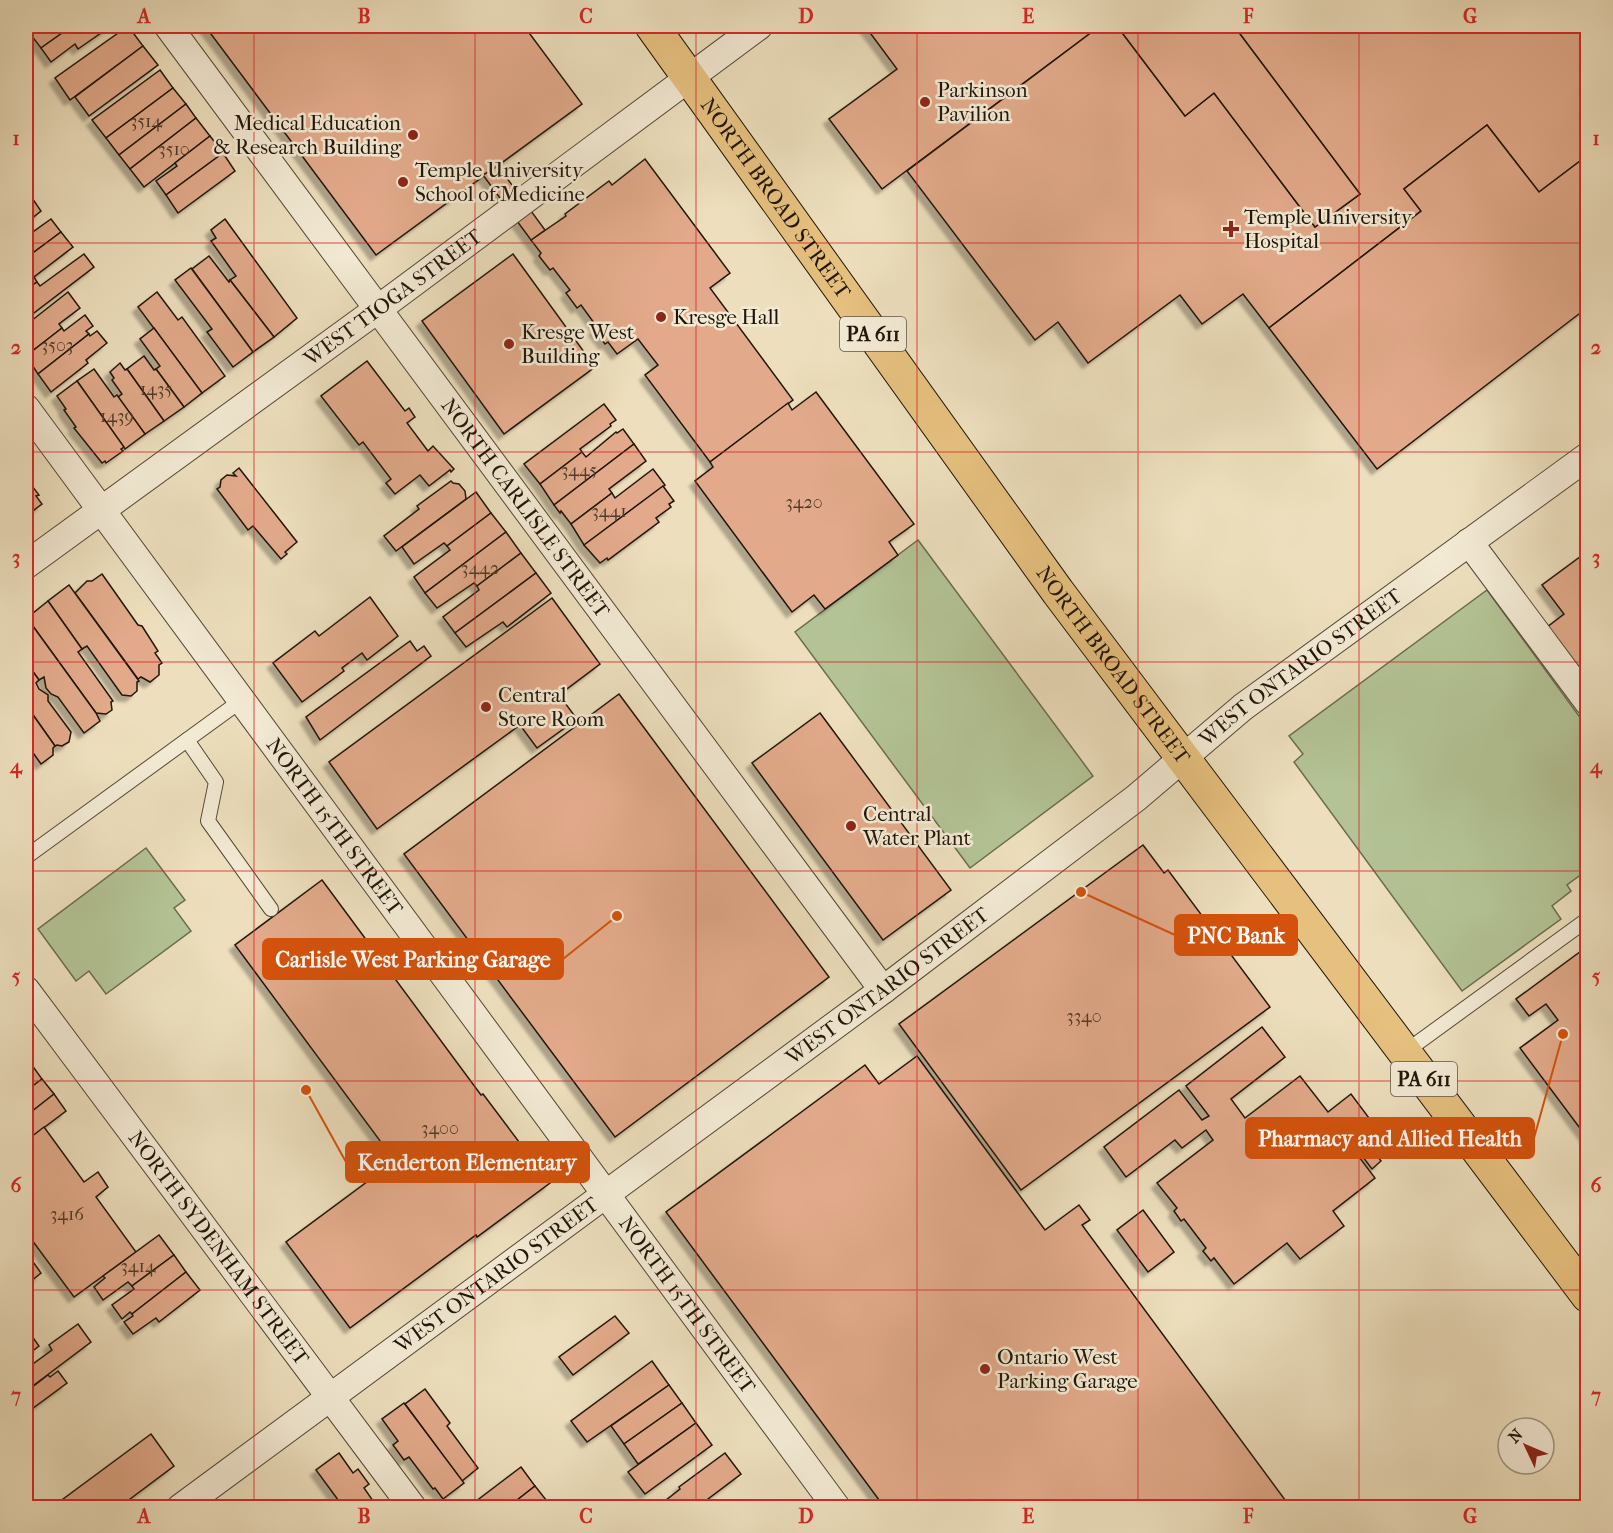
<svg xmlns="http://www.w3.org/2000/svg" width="1613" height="1533" font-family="'IM FELL French Canon',serif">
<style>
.green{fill:#b3c395;stroke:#6a6c4f;stroke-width:1.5}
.building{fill:#e2aa8a;stroke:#201509;stroke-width:1.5;filter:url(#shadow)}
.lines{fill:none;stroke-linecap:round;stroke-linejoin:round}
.service-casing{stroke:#534836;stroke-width:16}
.minor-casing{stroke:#534836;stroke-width:29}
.primary-casing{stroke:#201509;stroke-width:35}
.service{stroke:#f3ead4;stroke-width:14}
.minor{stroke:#f3ead4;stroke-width:27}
.primary{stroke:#e6c07e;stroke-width:33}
.grid{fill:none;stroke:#d62828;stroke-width:1.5;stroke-opacity:0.55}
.poi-dot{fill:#8f2418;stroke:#f3ead4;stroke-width:2}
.labels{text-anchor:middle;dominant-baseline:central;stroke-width:5;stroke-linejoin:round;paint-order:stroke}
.number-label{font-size:18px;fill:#503a29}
.shield{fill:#f3ead4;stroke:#5f5546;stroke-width:1.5}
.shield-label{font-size:20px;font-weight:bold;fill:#201509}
.poi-label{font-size:21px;fill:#201509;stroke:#f3ead4;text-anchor:start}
.street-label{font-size:21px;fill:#201509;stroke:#f3ead4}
.leader{fill:none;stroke:#d4520c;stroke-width:2}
.callout-dot{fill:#d4520c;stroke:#f3ead4;stroke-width:2}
.callout{fill:#d4520c;stroke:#d4520c;stroke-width:2}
.callout-label{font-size:22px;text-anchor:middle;font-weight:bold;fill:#fff}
.neatline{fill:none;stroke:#d62828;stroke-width:2}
.grid-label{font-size:20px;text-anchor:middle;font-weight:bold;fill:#d62828}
</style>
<defs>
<filter id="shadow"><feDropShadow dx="-5.5" dy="5.5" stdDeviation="1.5" flood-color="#0004"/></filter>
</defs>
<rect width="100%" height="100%" fill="#eddfbd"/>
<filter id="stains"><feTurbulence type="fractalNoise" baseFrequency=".00333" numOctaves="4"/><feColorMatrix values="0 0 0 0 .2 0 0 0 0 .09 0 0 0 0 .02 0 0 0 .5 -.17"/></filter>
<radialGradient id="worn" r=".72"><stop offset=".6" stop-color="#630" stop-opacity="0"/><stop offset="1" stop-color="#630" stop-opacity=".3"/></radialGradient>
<g class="green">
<polygon points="918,540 1093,776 970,868 795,632"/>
<polygon points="1487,590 1587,727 1587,870 1567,885 1571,891 1552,906 1561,919 1462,991 1294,762 1303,754 1289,736"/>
<polygon points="146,848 185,900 174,908 191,931 106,994 89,971 76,981 38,929"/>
</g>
<g class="building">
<polygon points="43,26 72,26 41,48 31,35"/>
<polygon points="72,26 111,26 78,49 75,44 51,62 41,48"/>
<polygon points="128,26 143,46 70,100 55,78"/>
<polygon points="205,26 524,26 582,104 376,255"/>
<polygon points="865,26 1100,26 882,189 829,119 897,69"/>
<polygon points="1100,26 1117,26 1185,116 1214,93 1315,227 1360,194 1234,26 1588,26 1588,155 1539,192 1487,125 1404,189 1421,211 1269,328 1243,294 1202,324 1180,295 1088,363 1058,322 1035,340 907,171"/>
<polygon points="1117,26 1234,26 1360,194 1315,227 1214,93 1185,116"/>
<polygon points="143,46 158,65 89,116 75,97"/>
<polygon points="160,70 173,88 106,138 92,120"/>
<polygon points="173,88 186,104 119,155 106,138"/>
<polygon points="186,104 196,118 130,169 119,155"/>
<polygon points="196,118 210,136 144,187 130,169"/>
<polygon points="1487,125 1539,192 1588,155 1588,307 1377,469 1269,328 1421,211 1404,189"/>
<polygon points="210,136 223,153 166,195 156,181 177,166 175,163"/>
<polygon points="223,153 235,171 178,213 166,195"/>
<polygon points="645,159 730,273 710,288 793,400 710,462 645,375 658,365 638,339 617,354 608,342 605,344 594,330 597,327 581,305 577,308 566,293 570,290 553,268 550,270 539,256 541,253 531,240 566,216 565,214 609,181 612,185"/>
<polygon points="498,166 545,230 531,240 483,175"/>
<polygon points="30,195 41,211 26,223 26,198"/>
<polygon points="51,219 61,232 26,258 26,237"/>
<polygon points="225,219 297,318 274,337 230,280 236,276 211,241 216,238 211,230"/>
<polygon points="61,232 73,247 34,277 37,282 26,290 26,258"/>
<polygon points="84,254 94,267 26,319 26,290 37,282 40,286"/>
<polygon points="513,254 595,367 504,434 422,321"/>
<polygon points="209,256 229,282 230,280 274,337 253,352 192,269"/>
<polygon points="191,268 253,352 233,367 207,332 212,329 175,280"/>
<polygon points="68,292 80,308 59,324 62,328 26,356 26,325"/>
<polygon points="157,292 178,320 182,317 225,376 202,393 138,307"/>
<polygon points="85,315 93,326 86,331 89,334 38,374 26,356 62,328 64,331"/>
<polygon points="154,328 202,393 184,407 156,369 160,366 140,339"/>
<polygon points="97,331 107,343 86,360 88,363 51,392 38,374 89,334 90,336"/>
<polygon points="144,356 154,370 156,369 184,407 164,421 127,369"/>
<polygon points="367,361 405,411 409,408 415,417 407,423 428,451 433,446 454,469 451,472 450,470 429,486 420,475 395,494 386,483 391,479 363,442 359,445 321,396"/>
<polygon points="120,363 125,370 127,369 164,421 145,434 118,397 122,394 112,380 114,378 110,372"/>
<polygon points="94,369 114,397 117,395 145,434 125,449 77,381"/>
<polygon points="77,381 124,447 121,449 123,451 106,463 105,461 102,463 74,428 76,427 64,410 66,409 57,396"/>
<polygon points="816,392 914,524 889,542 898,555 825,609 814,595 792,612 695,481 713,467 710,462 788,403 792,410"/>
<polygon points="604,404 616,420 610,424 611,426 580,449 582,452 540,484 524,464"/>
<polygon points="623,429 634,444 554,505 540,484 582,452 586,457 616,432 617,433"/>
<polygon points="634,444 646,461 609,489 612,493 571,524 561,511 560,513 554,505"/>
<polygon points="239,468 297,542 285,552 287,554 281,559 253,526 248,530 217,489 220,487 221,480 227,475 236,476 233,473"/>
<polygon points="653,469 665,485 584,545 571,524 612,493 615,498"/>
<polygon points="26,478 39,495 36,496 42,504 26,516"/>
<polygon points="451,481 453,483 459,484 465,491 466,499 396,551 384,536 419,509 417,506"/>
<polygon points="663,486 674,501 669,504 671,507 656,518 659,522 608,560 607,558 600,563 584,545"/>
<polygon points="476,492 491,513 447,546 444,543 414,564 402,547"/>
<polygon points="491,513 506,532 425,593 414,577 450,550 447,546"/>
<polygon points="506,532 521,553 477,586 474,583 437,608 425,593"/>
<polygon points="1588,551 1588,692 1542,631 1564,614 1542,585"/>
<polygon points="521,553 536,573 455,633 443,617 479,590 477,586"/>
<polygon points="536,573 551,593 507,627 503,622 466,647 455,633"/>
<polygon points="102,574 138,625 142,626 158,651 155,653 162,663 159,665 159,675 150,682 141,677 138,679 75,593 87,581 92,581"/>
<polygon points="69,585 139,681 137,682 137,691 131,696 122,695 87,646 82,649 48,601"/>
<polygon points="370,597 398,636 367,660 362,653 342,668 344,671 302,702 273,663 315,631 319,636"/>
<polygon points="552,598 600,664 559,695 577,719 537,748 520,725 377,829 329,762"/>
<polygon points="48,601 82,649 78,652 113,701 111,702 112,710 106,714 96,713 27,618"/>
<polygon points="27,618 96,713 100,721 84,733 58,697 51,694 46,688 44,677 39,680 26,662 26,619"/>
<polygon points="410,641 417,651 424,646 431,656 320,740 306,717"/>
<polygon points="26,662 39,680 36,683 39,689 48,695 48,701 71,732 69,742 62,746 57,745 55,746 26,705"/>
<polygon points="619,694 829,977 615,1137 404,854"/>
<polygon points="26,705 55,746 53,748 53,755 41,764 26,743"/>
<polygon points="820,713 951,890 883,940 752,763"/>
<polygon points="1143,845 1164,873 1168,870 1270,1007 1021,1190 899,1024"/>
<polygon points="322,880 481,1095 483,1094 550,1183 477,1237 476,1235 350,1328 286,1242 395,1161 235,945"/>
<polygon points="1588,946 1588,1139 1520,1048 1558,1020 1546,1004 1529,1016 1516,999"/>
<polygon points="1262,1027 1285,1057 1231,1099 1245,1118 1300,1076 1328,1112 1351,1094 1375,1126 1362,1136 1381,1161 1372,1169 1353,1144 1350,1145 1375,1178 1333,1211 1344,1226 1300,1259 1287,1243 1234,1284 1214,1258 1211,1261 1203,1251 1206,1248 1184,1219 1181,1221 1174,1211 1177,1208 1157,1183 1213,1140 1206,1130 1182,1148 1175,1140 1126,1177 1104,1147 1179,1090 1202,1120 1209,1116 1186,1086"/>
<polygon points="917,1056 1045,1230 1079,1205 1090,1220 1082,1225 1291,1508 885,1508 666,1212 865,1065 879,1084"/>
<polygon points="29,1061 42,1079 26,1091 26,1064"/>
<polygon points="42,1079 54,1094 26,1116 26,1091"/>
<polygon points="54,1094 66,1111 26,1141 26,1116"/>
<polygon points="44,1127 84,1182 98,1172 108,1187 96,1197 136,1252 74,1297 26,1232 26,1141"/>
<polygon points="1143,1210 1174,1252 1148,1272 1117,1230"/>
<polygon points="159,1235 174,1255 132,1286 128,1282 103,1300 94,1287 105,1278 103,1276"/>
<polygon points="26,1252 41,1273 26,1285"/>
<polygon points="174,1255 186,1272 132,1314 130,1312 122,1319 112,1305 134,1289 132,1286"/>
<polygon points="186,1272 200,1290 159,1322 156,1318 133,1334 124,1322 133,1316 132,1314"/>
<polygon points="615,1316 629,1333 573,1375 559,1357"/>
<polygon points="78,1324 91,1342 26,1391 26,1369 52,1350 49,1345"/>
<polygon points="29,1332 39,1346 26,1356 26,1335"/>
<polygon points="652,1361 669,1385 587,1442 571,1421"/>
<polygon points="58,1371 67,1383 28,1412 30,1415 26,1418 26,1392 48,1375 50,1377"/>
<polygon points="669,1385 682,1403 624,1444 611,1426"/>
<polygon points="425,1389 450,1423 447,1426 478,1468 462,1481 405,1404"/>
<polygon points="404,1403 464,1483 443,1499 435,1488 433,1489 409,1457 404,1460 393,1445 398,1441 382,1419"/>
<polygon points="682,1403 696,1423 638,1464 624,1444"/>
<polygon points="696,1423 712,1445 645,1494 628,1472"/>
<polygon points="151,1434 174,1466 118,1508 51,1508"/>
<polygon points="339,1453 353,1473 358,1469 369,1484 364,1488 378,1508 344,1508 316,1470"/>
<polygon points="725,1453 741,1474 696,1508 656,1508 680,1489 679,1487"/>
<polygon points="521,1467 535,1486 507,1508 467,1508"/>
<polygon points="535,1486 547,1501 538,1508 507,1508"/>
<polygon points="767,1500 773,1508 757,1508"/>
</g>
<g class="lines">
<g class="service-casing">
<g id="service">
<polyline points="187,740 216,782 208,821 271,909"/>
<polyline points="26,857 242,700"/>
<polyline points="1405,1052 1588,919"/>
</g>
</g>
<g class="minor-casing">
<g id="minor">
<path id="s1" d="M 168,26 L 883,990"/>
<path id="s2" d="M 26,408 L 837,1508"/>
<polyline points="1469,542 1588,702"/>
<path id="s3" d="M 26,565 L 378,309 L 759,26"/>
<path id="s4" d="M 26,990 L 413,1508"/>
<path id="s5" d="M 180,1508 L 883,990 L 1136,798 L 1243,707 L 1588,456"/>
</g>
</g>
<g class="primary-casing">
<g id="primary">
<path id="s6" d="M 652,26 L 1058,592 L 1588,1296"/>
</g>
</g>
<use href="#service" class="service"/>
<use href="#minor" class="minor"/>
<use href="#primary" class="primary"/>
</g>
<path class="grid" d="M 254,26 L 254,1508M 475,26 L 475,1508M 696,26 L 696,1508M 917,26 L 917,1508M 1138,26 L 1138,1508M 1359,26 L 1359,1508M 26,243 L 1588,243M 26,452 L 1588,452M 26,662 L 1588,662M 26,871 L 1588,871M 26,1081 L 1588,1081M 26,1290 L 1588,1290"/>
<g class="poi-dot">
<circle cx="925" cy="102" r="6"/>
<circle cx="413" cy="135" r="6"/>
<circle cx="403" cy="182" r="6"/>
<path d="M1228 220h6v6h6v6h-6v6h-6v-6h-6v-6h6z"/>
<circle cx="661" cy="317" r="6"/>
<circle cx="509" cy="344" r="6"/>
<circle cx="486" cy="707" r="6"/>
<circle cx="851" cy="826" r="6"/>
<circle cx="985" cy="1369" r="6"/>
</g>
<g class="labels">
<g class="number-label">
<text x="146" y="121">3514</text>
<text x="174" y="149">3510</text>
<text x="57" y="345">3503</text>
<text x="156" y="389">1435</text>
<text x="117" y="416">1439</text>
<text x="579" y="470">3445</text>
<text x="804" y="502">3420</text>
<text x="609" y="511">3441</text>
<text x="480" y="568">3442</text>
<text x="1084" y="1016">3340</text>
<text x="440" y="1128">3400</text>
<text x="67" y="1214">3416</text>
<text x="138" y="1266">3414</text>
</g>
<g class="shield">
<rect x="840" y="317" width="66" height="34" rx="4.5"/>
<rect x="1391" y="1062" width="66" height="34" rx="4.5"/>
</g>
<g class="shield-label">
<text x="873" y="334">PA 611</text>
<text x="1424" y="1079">PA 611</text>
</g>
<g class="poi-label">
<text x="937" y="90">Parkinson<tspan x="937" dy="24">Pavilion</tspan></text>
<text x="401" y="123" text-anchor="end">Medical Education<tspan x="401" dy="24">&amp; Research Building</tspan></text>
<text x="415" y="170">Temple University<tspan x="415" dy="24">School of Medicine</tspan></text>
<text x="1244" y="217">Temple University<tspan x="1244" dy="24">Hospital</tspan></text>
<text x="673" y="317">Kresge Hall</text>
<text x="521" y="332">Kresge West<tspan x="521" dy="24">Building</tspan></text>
<text x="498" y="695">Central<tspan x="498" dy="24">Store Room</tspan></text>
<text x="863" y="814">Central<tspan x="863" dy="24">Water Plant</tspan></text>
<text x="997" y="1357">Ontario West<tspan x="997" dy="24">Parking Garage</tspan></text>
</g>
<g class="street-label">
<text stroke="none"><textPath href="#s6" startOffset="212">NORTH BROAD STREET</textPath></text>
<text stroke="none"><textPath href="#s3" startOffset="454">WEST TIOGA STREET</textPath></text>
<text stroke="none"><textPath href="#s1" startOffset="600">NORTH CARLISLE STREET</textPath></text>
<text stroke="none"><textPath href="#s6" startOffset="788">NORTH BROAD STREET</textPath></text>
<text stroke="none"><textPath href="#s5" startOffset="1401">WEST ONTARIO STREET</textPath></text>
<text stroke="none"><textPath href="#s2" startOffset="520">NORTH 15TH STREET</textPath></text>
<text stroke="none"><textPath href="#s5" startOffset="879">WEST ONTARIO STREET</textPath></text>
<text stroke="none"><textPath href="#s4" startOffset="322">NORTH SYDENHAM STREET</textPath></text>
<text stroke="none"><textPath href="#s5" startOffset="393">WEST ONTARIO STREET</textPath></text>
<text stroke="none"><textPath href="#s2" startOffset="1114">NORTH 15TH STREET</textPath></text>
</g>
</g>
<path class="leader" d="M1081 892L1175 935M617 916L563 959M1563 1034L1534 1138M306 1090L346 1162"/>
<g class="callout-dot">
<circle cx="1081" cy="892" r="6"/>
<circle cx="617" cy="916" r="6"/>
<circle cx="1563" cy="1034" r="6"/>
<circle cx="306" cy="1090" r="6"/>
</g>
<g class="callout">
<rect x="1175" y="915" width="122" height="40" rx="6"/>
<rect x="263" y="939" width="300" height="40" rx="6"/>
<rect x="1246" y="1118" width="288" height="40" rx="6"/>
<rect x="346" y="1142" width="243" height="40" rx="6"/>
</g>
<g class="callout-label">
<text x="1236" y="943">PNC Bank</text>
<text x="413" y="967">Carlisle West Parking Garage</text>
<text x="1390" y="1146">Pharmacy and Allied Health</text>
<text x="467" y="1170">Kenderton Elementary</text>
</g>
<rect width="1613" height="1533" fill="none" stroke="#eddfbd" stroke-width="66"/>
<g transform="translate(1526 1446) rotate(314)"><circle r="28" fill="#f3ead4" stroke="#9f9583" stroke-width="1.5"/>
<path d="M0-4.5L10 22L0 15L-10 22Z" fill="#8f2418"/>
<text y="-9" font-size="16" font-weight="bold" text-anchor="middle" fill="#201509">N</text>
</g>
<rect x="33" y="33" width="1547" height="1467" class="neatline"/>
<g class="grid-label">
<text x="144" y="23">A</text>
<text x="364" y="23">B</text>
<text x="586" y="23">C</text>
<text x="806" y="23">D</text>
<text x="1028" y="23">E</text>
<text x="1248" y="23">F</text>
<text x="1470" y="23">G</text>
<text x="16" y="145">1</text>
<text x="1596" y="145">1</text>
<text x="16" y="354">2</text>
<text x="1596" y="354">2</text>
<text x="16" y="564">3</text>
<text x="1596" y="564">3</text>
<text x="16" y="773">4</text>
<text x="1596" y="773">4</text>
<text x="16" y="983">5</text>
<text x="1596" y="983">5</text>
<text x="16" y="1192">6</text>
<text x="1596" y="1192">6</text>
<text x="16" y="1402">7</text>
<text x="1596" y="1402">7</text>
<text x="144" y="1523">A</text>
<text x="364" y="1523">B</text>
<text x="586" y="1523">C</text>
<text x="806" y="1523">D</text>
<text x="1028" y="1523">E</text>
<text x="1248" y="1523">F</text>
<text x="1470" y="1523">G</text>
</g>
<rect width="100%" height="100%" filter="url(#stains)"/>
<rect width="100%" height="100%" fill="url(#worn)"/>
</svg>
